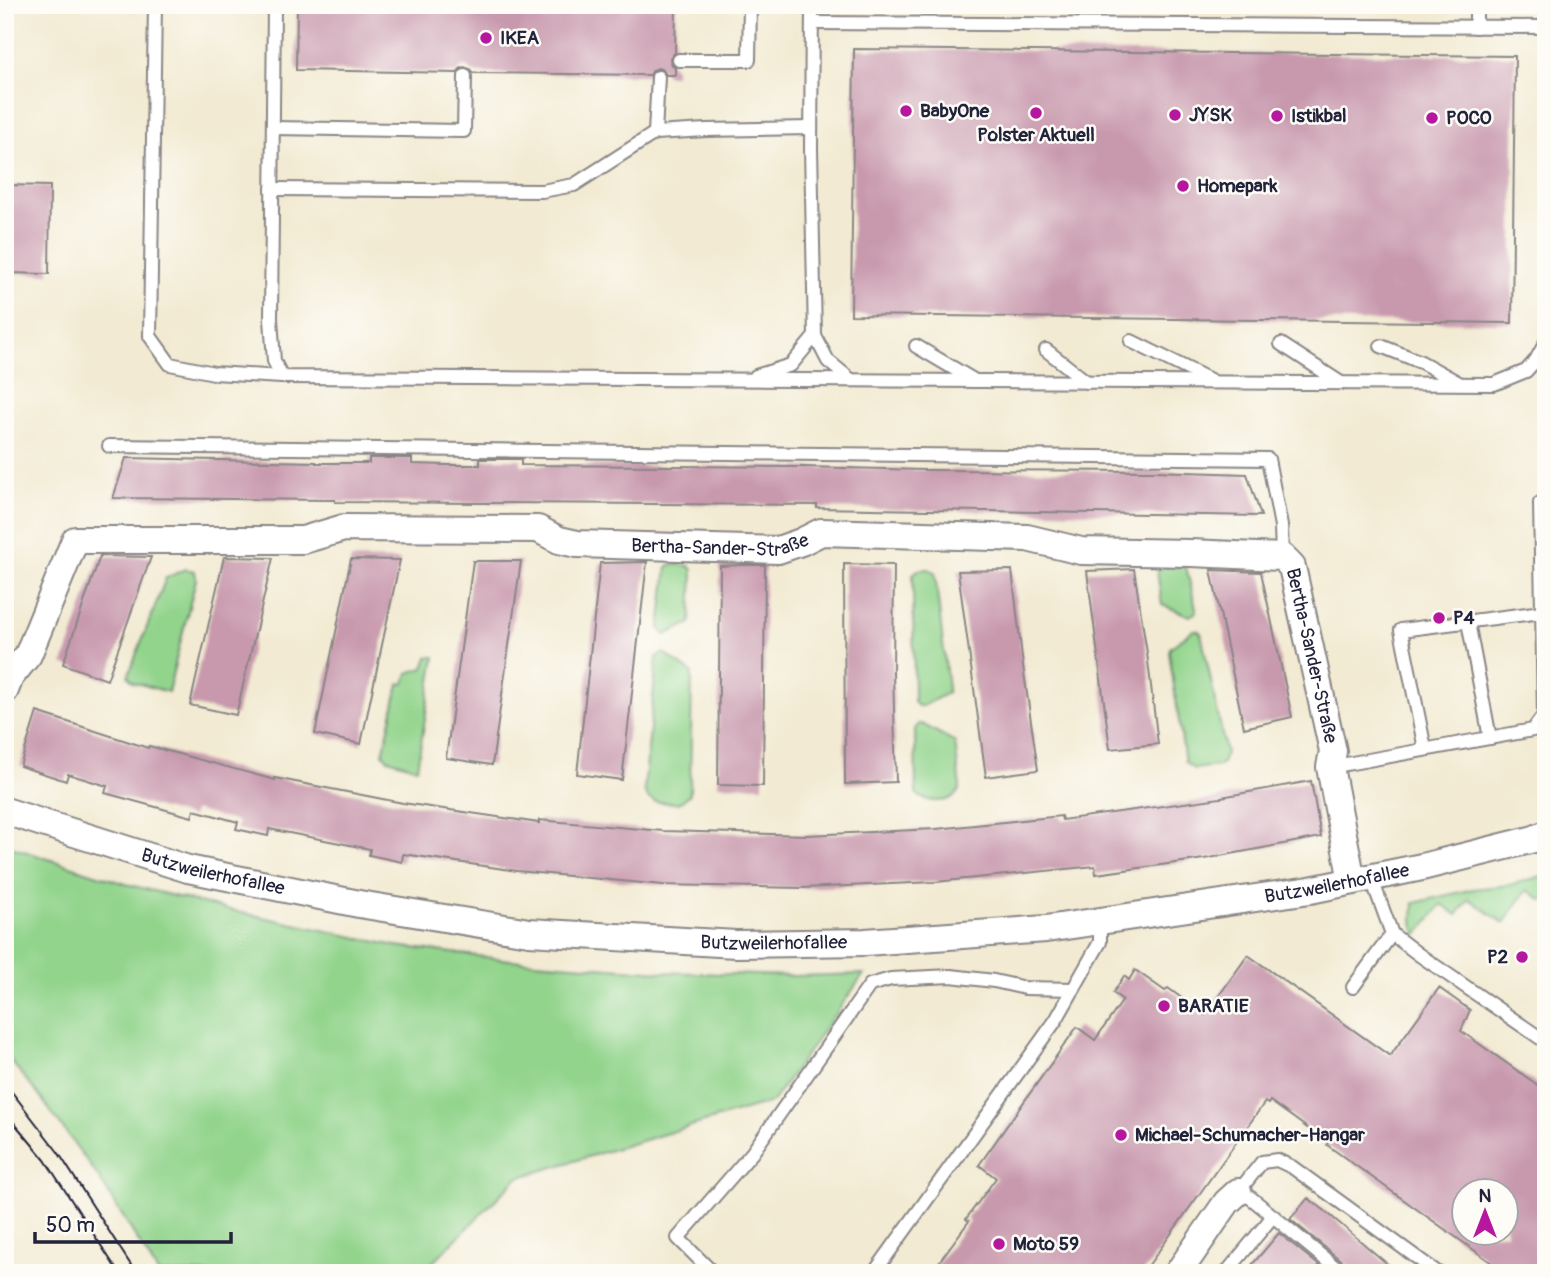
<svg xmlns="http://www.w3.org/2000/svg" width="1551" height="1278" font-family="Pangolin,sans-serif">
<style>
.green{fill:#92d48c;stroke:#5a7b64;stroke-width:2}
.building{fill:#c899ad;fill-rule:evenodd}
.lines{fill:none;stroke-linecap:round;stroke-linejoin:round}
.service-casing{stroke:#8a8686;stroke-width:16}
.minor-casing{stroke:#8a8686;stroke-width:30}
.service{stroke:#fff;stroke-width:12}
.minor{stroke:#fff;stroke-width:26}
.tram{stroke:#22223b;stroke-width:2}
.poi-dot{fill:#b5179e;stroke:#fdfcf7;stroke-width:2.5}
.labels{text-anchor:middle;dominant-baseline:central;stroke-width:5;stroke-linejoin:round;paint-order:stroke}
.poi-label{font-size:19px;font-weight:bold;fill:#22223b;stroke:#fdfcf7;text-anchor:start}
.street-label{font-size:19px;fill:#22223b;stroke:#fdfcf7}
</style>
<rect width="100%" height="100%" fill="#fdfcf7"/>
<filter id="ink" filterUnits="userSpaceOnUse"><feTurbulence type="fractalNoise" baseFrequency=".0143" numOctaves="2"/><feDisplacementMap in="SourceGraphic" scale="14" xChannelSelector="R" yChannelSelector="G"/><feConvolveMatrix kernelMatrix="1 2 1 2 8 2 1 2 1" color-interpolation-filters="sRGB"/></filter>
<filter id="wash" filterUnits="userSpaceOnUse"><feTurbulence type="fractalNoise" baseFrequency=".00686" numOctaves="4" result="noise"/><feDisplacementMap in="SourceGraphic" scale="28" xChannelSelector="R" yChannelSelector="G"/><feGaussianBlur stdDeviation="1.57" result="paint"/><feColorMatrix in="noise" values="0 0 0 0 0 0 0 0 0 0 0 0 0 0 0 0 0 1.4 0 .05"/><feComposite in="paint" operator="in"/></filter>
<g filter="url(#wash)">
<rect width="100%" height="100%" fill="#f2ead2"/>
<g class="green">
<polygon points="671,564 689,566 693,570 691,623 665,635 660,629 667,567"/>
<polygon points="1161,566 1186,567 1196,608 1196,612 1190,616 1162,605 1157,571"/>
<polygon points="185,569 195,571 196,579 168,692 133,682 128,676 166,578"/>
<polygon points="929,569 935,573 948,688 947,693 923,706 918,706 914,702 913,574 918,570"/>
<polygon points="1193,630 1197,630 1201,633 1226,753 1222,763 1218,766 1194,769 1185,762 1169,652 1170,648"/>
<polygon points="664,653 692,673 690,794 682,801 677,803 655,802 648,798 644,790 657,657"/>
<polygon points="428,657 435,657 417,768 388,759 383,754 399,684 405,683 408,673 424,668"/>
<path d="M 919,724 L 922,724 L 955,742 L 960,787 C 957,804 926,805 916,793 L 915,729 Z"/>
<polygon points="5,845 126,884 221,908 396,946 510,960 661,972 793,976 864,974 772,1102 517,1178 422,1273 158,1273 97,1175 41,1098 5,1054"/>
<polygon points="1546,875 1546,897 1543,901 1527,890 1504,923 1469,899 1457,915 1442,904 1418,934 1414,928 1413,920 1414,903 1473,889 1510,885"/>
</g>
<g id="blocks">
<g class="building">
<polygon points="297,5 676,5 675,52 670,59 671,64 675,68 675,75 666,75 663,70 658,68 653,70 650,75 473,73 470,69 464,67 460,69 457,73 296,70"/>
<polygon points="854,49 1515,56 1512,323 851,315"/>
<polygon points="5,185 50,186 49,274 5,273"/>
<polygon points="126,458 316,462 316,463 369,463 369,458 412,458 412,464 447,465 480,465 480,459 521,459 521,465 803,467 926,470 1154,471 1247,474 1261,516 817,508 817,505 335,502 335,500 113,498"/>
<polygon points="100,556 151,557 107,680 63,664"/>
<polygon points="224,557 273,558 236,715 190,705"/>
<polygon points="351,559 400,560 361,744 315,734"/>
<polygon points="473,561 521,561 492,765 446,758"/>
<polygon points="647,562 622,780 577,774 600,563"/>
<polygon points="844,564 894,565 893,672 896,782 845,784"/>
<polygon points="742,565 765,565 763,786 718,785 720,566"/>
<polygon points="1134,569 1147,653 1158,744 1110,749 1087,571"/>
<polygon points="1012,570 1023,666 1038,770 986,777 958,571"/>
<polygon points="1211,570 1261,572 1292,717 1244,728"/>
<polygon points="37,712 148,748 149,746 275,780 275,778 403,803 539,823 539,820 663,831 807,835 936,829 1061,816 1062,820 1221,798 1221,797 1311,781 1321,837 1204,859 1096,874 1095,866 935,882 802,888 663,885 517,871 403,854 402,862 369,855 370,849 269,829 268,836 236,829 238,822 194,810 192,817 105,793 107,786 68,774 66,781 20,766"/>
<path d="M 1248,955 L 1390,1056 L 1439,988 L 1470,1010 L 1461,1031 L 1546,1091 L 1546,1273 L 1506,1273 L 1327,1145 L 1328,1143 L 1270,1101 L 1268,1104 L 1265,1102 L 1143,1273 L 931,1273 L 969,1221 L 966,1219 L 996,1178 L 979,1165 L 1077,1027 L 1095,1040 L 1123,1000 L 1113,993 L 1124,976 L 1129,980 L 1135,970 L 1165,991 L 1168,988 L 1205,1015 ZM 1464,1191 L 1506,1191 L 1506,1233 L 1464,1233 Z"/>
<polygon points="1308,1198 1324,1210 1398,1273 1351,1273 1348,1266 1290,1219"/>
<polygon points="1279,1233 1328,1273 1245,1273"/>
</g>
</g>
</g>
<g filter="url(#ink)">
<use href="#blocks" fill-opacity="0" stroke="#8a8686" stroke-width="2"/>
<g class="lines">
<g class="service-casing">
<g id="service">
<polyline points="155,5 150,336 170,364 214,373 282,377 1494,384 1526,371 1536,360 1546,342"/>
<polyline points="274,5 271,319 274,361 282,377"/>
<polyline points="812,5 811,149 815,336 828,361 851,380"/>
<polyline points="812,23 1546,27"/>
<polyline points="1476,27 1476,5"/>
<polyline points="679,60 749,60 750,5"/>
<polyline points="273,128 464,131 465,76"/>
<polyline points="655,133 658,77"/>
<polyline points="272,189 542,191 574,185 655,133 706,130 811,128"/>
<polyline points="1131,341 1212,381"/>
<polyline points="1281,344 1341,383"/>
<polyline points="916,346 975,381"/>
<polyline points="1381,346 1421,362 1459,383"/>
<polyline points="1046,350 1087,382"/>
<polyline points="756,376 791,365 815,336"/>
<polyline points="109,446 1268,459 1281,526 1282,557"/>
<polyline points="1468,622 1490,738"/>
<polyline points="1425,749 1401,630 1542,612"/>
<polyline points="1330,767 1533,730 1544,715 1540,503"/>
<polyline points="1371,877 1392,934 1418,954 1546,1042"/>
<polyline points="1353,987 1392,934"/>
<polyline points="1273,1216 1342,1273"/>
<polyline points="713,1273 678,1238 752,1153 870,985 891,979 951,976 994,981 1025,988 1074,989"/>
<polyline points="874,1273 1056,1020 1100,942 1100,922"/>
<polyline points="1226,1273 1273,1216 1251,1198 1238,1192 1262,1162 1277,1160 1292,1167 1438,1273"/>
</g>
</g>
<g class="minor-casing">
<g id="minor">
<path id="s1" d="M 5,690 L 10,677 L 28,655 L 75,540 L 303,540 L 344,528 L 538,529 L 559,540 L 577,544 L 778,550 L 801,542 L 821,532 L 1027,538 L 1081,551 L 1191,553 L 1282,557 L 1292,567 L 1333,751 L 1330,767 L 1352,881"/>
<path id="s2" d="M 5,811 L 188,869 L 359,904 L 529,932 L 736,944 L 865,942 L 1046,929 L 1310,890 L 1422,867 L 1534,839 L 1546,834"/>
<polyline points="1178,1273 1227,1202 1238,1192"/>
</g>
</g>
<use href="#service" class="service"/>
<use href="#minor" class="minor"/>
<g class="tram">
<polyline points="5,1083 58,1152 136,1273"/>
<polyline points="5,1112 45,1160 119,1273"/>
</g>
</g>
</g>
<g class="poi-dot">
<circle cx="486" cy="38" r="7"/>
<circle cx="906" cy="111" r="7"/>
<circle cx="1036" cy="113" r="7"/>
<circle cx="1175" cy="115" r="7"/>
<circle cx="1277" cy="116" r="7"/>
<circle cx="1432" cy="118" r="7"/>
<circle cx="1183" cy="186" r="7"/>
<circle cx="1439" cy="618" r="7"/>
<circle cx="1522" cy="957" r="7"/>
<circle cx="1164" cy="1006" r="7"/>
<circle cx="1121" cy="1135" r="7"/>
<circle cx="999" cy="1244" r="7"/>
</g>
<g class="labels">
<g class="poi-label">
<text x="500" y="38">IKEA</text>
<text x="920" y="111">BabyOne</text>
<text x="1189" y="115">JYSK</text>
<text x="1291" y="116">Istikbal</text>
<text x="1446" y="118">POCO</text>
<text x="1036" y="135" text-anchor="middle">Polster Aktuell</text>
<text x="1197" y="186">Homepark</text>
<text x="1453" y="618">P4</text>
<text x="1508" y="957" text-anchor="end">P2</text>
<text x="1178" y="1006">BARATIE</text>
<text x="1135" y="1135">Michael-Schumacher-Hangar</text>
<text x="1013" y="1244">Moto 59</text>
</g>
<g class="street-label">
<text stroke="none"><textPath href="#s1" startOffset="817">Bertha-Sander-Straße</textPath></text>
<text stroke="none"><textPath href="#s1" startOffset="1489">Bertha-Sander-Straße</textPath></text>
<text stroke="none"><textPath href="#s2" startOffset="217">Butzweilerhofallee</textPath></text>
<text stroke="none"><textPath href="#s2" startOffset="1351">Butzweilerhofallee</textPath></text>
<text stroke="none"><textPath href="#s2" startOffset="784">Butzweilerhofallee</textPath></text>
</g>
</g>
<rect width="1551" height="1278" fill="none" stroke="#fdfcf7" stroke-width="28"/>
<g transform="translate(1485 1212)"><circle r="33" fill="#fdfcf7" stroke="#a5a5ac" stroke-width="2"/>
<path d="M0-5L12 26L0 18L-12 26Z" fill="#b5179e"/>
<text y="-10" font-size="19" font-weight="bold" text-anchor="middle" fill="#22223b">N</text>
</g>
<path d="M35 1232v10h196v-10" fill="none" stroke="#22223b" stroke-width="3.5"/>
<text x="46" y="1232" font-size="21" fill="#22223b" stroke="#fdfcf7" stroke-width="5" paint-order="stroke">50 m</text>
</svg>
